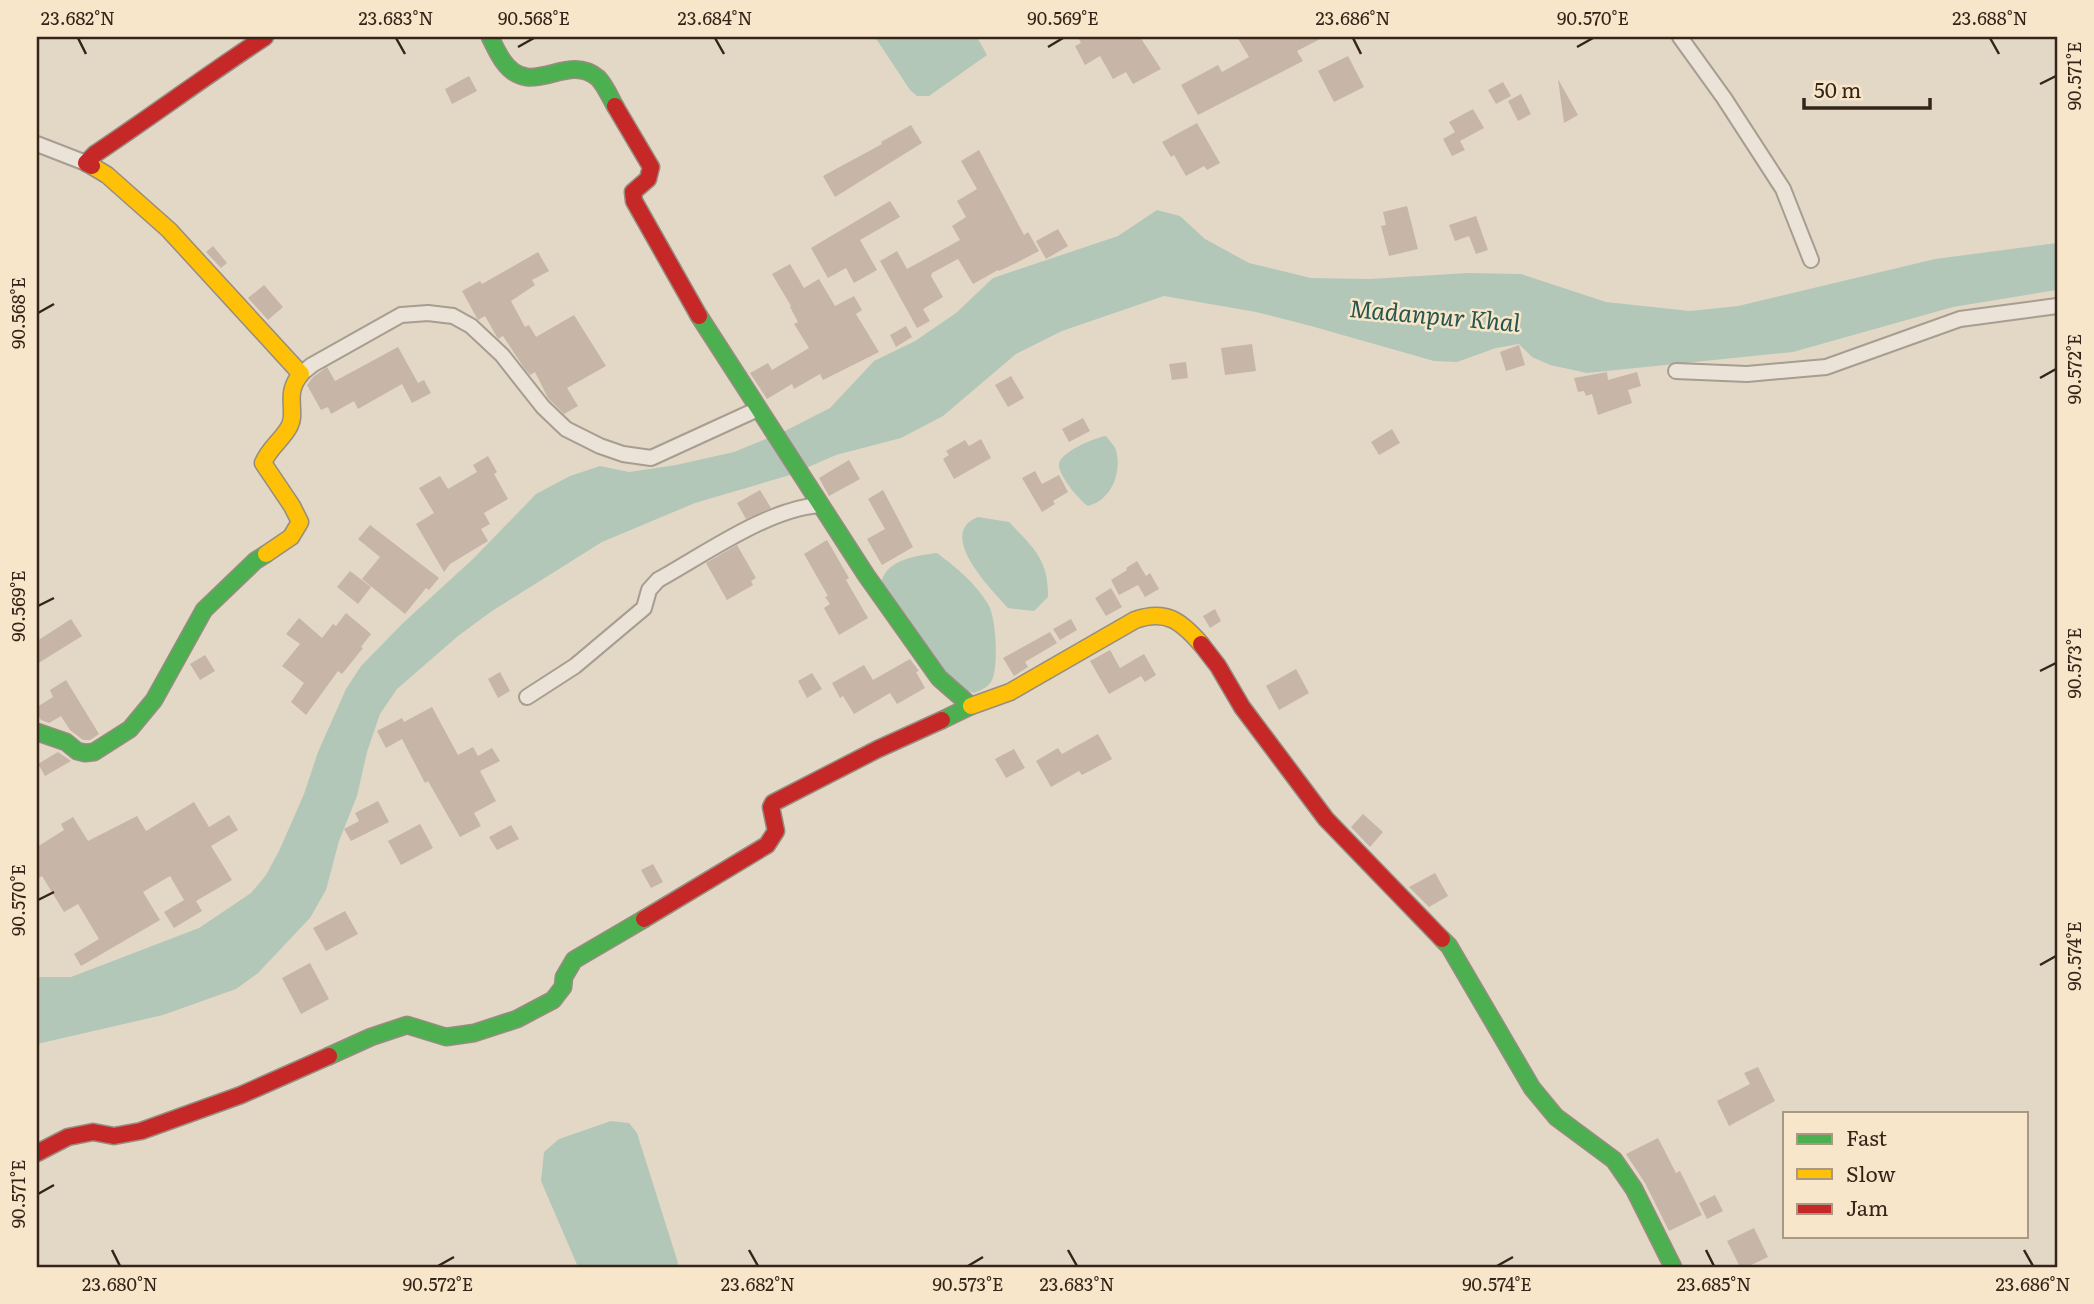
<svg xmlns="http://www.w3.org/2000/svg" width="2094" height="1304" font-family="Literata,serif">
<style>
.water{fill:#b3c7b9}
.building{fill:#c7b5a7}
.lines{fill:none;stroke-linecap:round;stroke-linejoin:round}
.street-casing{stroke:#a79d90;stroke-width:18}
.fast-casing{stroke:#978c80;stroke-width:19}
.slow-casing{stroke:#978c80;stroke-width:19}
.jam-casing{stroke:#978c80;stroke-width:19}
.street{stroke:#ebe3d8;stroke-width:14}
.fast{stroke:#4caf50;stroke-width:16}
.slow{stroke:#ffc107;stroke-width:16}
.jam{stroke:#c62828;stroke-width:16}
.ticks{fill:none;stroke:#352419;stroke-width:2.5}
.labels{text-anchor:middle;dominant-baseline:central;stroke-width:5;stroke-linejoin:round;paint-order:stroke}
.water-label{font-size:24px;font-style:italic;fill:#27564f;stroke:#f7e6c9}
.neatline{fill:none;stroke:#352419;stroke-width:2.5}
.ticks-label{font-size:18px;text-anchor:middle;fill:#352419}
</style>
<rect width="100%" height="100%" fill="#e3d8c6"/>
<g class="water">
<polygon points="875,37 977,37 987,55 929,96 917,96 910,90"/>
<polygon points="1157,210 1180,216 1205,239 1249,263 1311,278 1370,279 1468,273 1521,274 1606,302 1690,311 1738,306 1935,259 2057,243 2057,290 1953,307 1793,352 1587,373 1550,365 1532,357 1519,344 1496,348 1457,362 1434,361 1311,326 1256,312 1164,296 1062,331 1016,354 943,416 901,438 836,455 790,475 695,503 602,542 492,611 458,636 397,689 380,714 367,752 357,796 339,841 326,890 310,918 258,973 236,989 163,1015 37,1044 37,977 71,977 199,928 251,893 266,875 279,851 304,794 318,752 346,689 361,666 403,623 474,558 536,494 570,476 600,466 629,472 676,465 734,452 785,431 830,408 874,361 915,341 956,313 993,278 1118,236"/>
<path d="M 1106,436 C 1109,440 1114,445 1116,450 C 1122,472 1112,500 1088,506 C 1079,500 1059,476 1059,465 C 1058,453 1096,437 1106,436 Z"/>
<path d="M 978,517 L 1009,522 C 1033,547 1049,560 1048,597 L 1034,611 L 1008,608 C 992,590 935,534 978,517 Z"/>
<path d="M 937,553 C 956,567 976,584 988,604 C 996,616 999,666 992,680 C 989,687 981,690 974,693 L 952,686 L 881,583 C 887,559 915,556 937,553 Z"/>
<polygon points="611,1121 629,1123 637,1133 678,1263 677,1267 578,1267 541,1181 544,1152 559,1139"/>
</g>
<g class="building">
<polygon points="1078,37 1140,37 1161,69 1133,84 1126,72 1113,79 1100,56 1085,65 1075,46 1081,43"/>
<polygon points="1237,37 1324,37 1297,51 1303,61 1198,115 1181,85 1218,65 1222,72 1249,57"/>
<polygon points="1348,56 1364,87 1334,102 1318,71"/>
<polygon points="469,76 477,91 452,104 445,89"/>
<polygon points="1558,79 1578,115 1564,123"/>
<polygon points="1503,82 1511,96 1496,104 1488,90"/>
<polygon points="1521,94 1531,114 1518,121 1508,101"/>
<polygon points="1473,109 1484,128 1460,141 1465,150 1452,156 1443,139 1455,132 1449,122"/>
<polygon points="1197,123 1220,163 1207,170 1204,166 1186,176 1174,155 1171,157 1162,142"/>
<polygon points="911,125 922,143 835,197 823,176 882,144 881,142"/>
<polygon points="979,150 1024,235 1028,232 1039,251 1014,264 999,271 998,270 973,284 958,259 932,273 931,276 943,297 923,309 930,321 917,328 880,261 897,251 907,269 960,240 952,226 966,217 957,201 977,189 961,161"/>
<polygon points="890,201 900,217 860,240 877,270 854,283 846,268 828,278 811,248"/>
<polygon points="1407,206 1418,249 1389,256 1381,226 1386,225 1383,212"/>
<polygon points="1476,216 1488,250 1476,254 1469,236 1455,241 1449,225"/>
<polygon points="1058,229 1068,246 1046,259 1036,241"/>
<polygon points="213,246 227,263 221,268 206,252"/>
<polygon points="538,252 549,271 532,280 535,285 511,301 525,327 529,325 536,337 574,315 606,366 567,388 578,406 564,414 548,398 535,372 530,375 524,368 503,336 498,339 497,337 485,316 478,320 462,291 480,281 482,284"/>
<polygon points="790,264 804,288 819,279 835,306 854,296 862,310 856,314 879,352 823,380 820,374 794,389 792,384 767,399 750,373 768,363 772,370 809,348 794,324 798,322 790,307 791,306 772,274"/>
<polygon points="264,285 283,307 268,320 248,298"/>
<polygon points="906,326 912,337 896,347 890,335"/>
<polygon points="1252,344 1256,371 1225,375 1221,348"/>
<polygon points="1519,345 1525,365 1506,371 1500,352"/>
<polygon points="398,347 418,383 424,380 431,393 412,403 402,384 358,409 354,401 331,414 328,407 321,410 307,385 313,377 327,367 335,381"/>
<polygon points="1186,362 1188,378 1172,380 1169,364"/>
<polygon points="1607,372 1608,380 1637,372 1641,386 1628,390 1632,403 1598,415 1592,394 1586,396 1584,391 1578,392 1574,378"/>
<polygon points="1011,376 1024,398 1008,407 995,385"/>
<polygon points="1083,418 1090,431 1069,442 1062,429"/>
<polygon points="1392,429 1400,443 1379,455 1371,442"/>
<polygon points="981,439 991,458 954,479 943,459 949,455 946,451 965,440 969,446"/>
<polygon points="488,456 497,472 494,474 508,499 484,513 490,524 481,529 488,541 450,564 444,572 416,524 434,513 419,488 440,476 448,489 477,472 473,465"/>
<polygon points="849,460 860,479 829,496 819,478"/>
<polygon points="1035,471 1042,484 1059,475 1068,492 1053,501 1055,504 1042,512 1022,478"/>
<polygon points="760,490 771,508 746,519 737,503"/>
<polygon points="883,490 913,547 882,565 867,539 885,529 868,499"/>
<polygon points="370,525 439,578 429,590 426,588 405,614 362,579 380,557 358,539"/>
<polygon points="827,540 849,578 846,580 868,618 839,635 824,608 830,604 825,597 828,596 804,554"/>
<polygon points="737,545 756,578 751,581 753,585 727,600 706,563"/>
<polygon points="1137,561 1146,576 1150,573 1159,589 1145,597 1138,585 1119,595 1111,580 1127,570 1126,568"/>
<polygon points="350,571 371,587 358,604 337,587"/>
<polygon points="1111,588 1122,607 1106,616 1095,598"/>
<polygon points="1215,609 1221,621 1210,628 1203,616"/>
<polygon points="346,613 371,634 361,647 363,648 342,674 338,671 306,715 291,702 304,683 282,666 300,644 286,634 299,618 322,638 333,624 336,626"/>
<polygon points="71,619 82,636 37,664 37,641"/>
<polygon points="1071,619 1077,630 1060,640 1053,629"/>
<polygon points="1050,632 1057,643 1025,662 1028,667 1014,676 1003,658"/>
<polygon points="1110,650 1120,668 1144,654 1156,675 1145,682 1141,676 1109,694 1090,661"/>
<polygon points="205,655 215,671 200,680 190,664"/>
<polygon points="910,659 919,671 916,672 925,688 897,704 890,693 854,714 843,696 840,698 832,683 864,665 873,680"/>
<polygon points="1296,669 1309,693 1279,710 1266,686"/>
<polygon points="500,672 510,691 498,698 488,679"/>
<polygon points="812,673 822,689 807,698 798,681"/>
<polygon points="66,680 99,734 90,740 83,740 70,730 61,716 49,723 41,720 37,713 37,707 53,697 50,690"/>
<polygon points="432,707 458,755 473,747 478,756 492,748 500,761 480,771 496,801 474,813 481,826 460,837 428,781 425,783 402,739 386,748 377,731 402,718 404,722"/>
<polygon points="1098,734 1112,759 1082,775 1079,771 1051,787 1036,761 1058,748 1062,754"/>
<polygon points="1014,749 1025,768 1006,778 995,759"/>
<polygon points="58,752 71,761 45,776 38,764"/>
<polygon points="378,801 389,822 351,841 344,829 359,821 355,813"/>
<polygon points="194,802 209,827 229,815 238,830 211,846 232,880 196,901 202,911 174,928 164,912 184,900 170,876 143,892 160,920 81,966 74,954 99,939 78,904 64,912 42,876 37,879 37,847 64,830 61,824 73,817 88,841 137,816 146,831"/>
<polygon points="1363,814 1383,832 1370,847 1351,827"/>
<polygon points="420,824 433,848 401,865 388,841"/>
<polygon points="511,825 519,839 497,850 489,837"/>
<polygon points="653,864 663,882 651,888 641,870"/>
<polygon points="1435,873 1448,896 1429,907 1409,887"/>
<polygon points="345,911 358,934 326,951 313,928"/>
<polygon points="310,963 329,999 301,1014 282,978"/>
<polygon points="1758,1067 1775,1101 1729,1126 1717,1101 1750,1084 1744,1073"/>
<polygon points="1658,1138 1676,1173 1680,1171 1702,1215 1669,1231 1645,1183 1626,1154"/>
<polygon points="1715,1195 1723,1211 1707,1219 1699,1203"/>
<polygon points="1754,1228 1768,1257 1747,1267 1740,1267 1727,1241"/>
</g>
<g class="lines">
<g class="street-casing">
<g id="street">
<polyline points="1680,37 1724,98 1783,189 1811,260"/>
<polyline points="37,144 86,163"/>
<polyline points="1676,371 1747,374 1826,367 1960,319 2057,306"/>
<polyline points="301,374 312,365 401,315 428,313 453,316 471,326 502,355 543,407 566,429 600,446 623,454 651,458 758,409"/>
<path d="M 527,697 L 575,666 L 644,608 L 649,590 L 658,580 C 705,554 767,509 820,505"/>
</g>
</g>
<g class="fast-casing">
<g id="fast">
<path d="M 490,37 C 494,45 498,54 503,61 C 531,101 566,51 598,78 C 605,85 610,97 615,106"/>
<polyline points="699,316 866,575 939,678 971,706 942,720"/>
<polyline points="37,732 66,742 77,751 85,753 94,752 130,729 154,700 204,610 255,561 266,554"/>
<polyline points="1442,939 1449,946 1532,1088 1556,1117 1614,1160 1634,1189 1673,1267"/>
<polyline points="329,1056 371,1037 407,1025 446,1037 474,1033 517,1019 553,1000 563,987 564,977 574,960 644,919"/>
</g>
</g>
<g class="slow-casing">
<g id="slow">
<path d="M 92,166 L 107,175 L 169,230 L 301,374 C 283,394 298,412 289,427 C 282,440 269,448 263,463 L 292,506 L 300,522 L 291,537 L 266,554"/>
<path d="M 971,706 L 1010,692 L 1135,620 C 1166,609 1181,621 1201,644"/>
</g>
</g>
<g class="jam-casing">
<g id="jam">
<polyline points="615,106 651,167 648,179 633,192 634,201 699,316"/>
<path d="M 92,166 L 86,163 L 95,154 C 152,116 207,75 265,37"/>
<polyline points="1201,644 1218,666 1242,707 1326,819 1442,939"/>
<polyline points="644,919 767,845 776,831 771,807 773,803 878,749 942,720"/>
<polyline points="37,1153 68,1137 93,1132 114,1136 141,1131 241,1095 329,1056"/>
</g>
</g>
<use href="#street" class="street"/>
<use href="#fast" class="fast"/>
<use href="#slow" class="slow"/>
<use href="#jam" class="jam"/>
</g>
<path class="ticks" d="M 78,38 L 86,54M 396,38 L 405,54M 715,38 L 724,54M 1353,38 L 1361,54M 1990,38 L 1999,54M 518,47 L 534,38M 1048,47 L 1063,38M 1577,47 L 1593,38M 2040,84 L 2056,76M 38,313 L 54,304M 2040,378 L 2056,369M 38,606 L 54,598M 2040,671 L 2056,663M 38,900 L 54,892M 2040,965 L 2056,956M 38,1194 L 54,1185M 112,1250 L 120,1266M 749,1250 L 758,1266M 1068,1250 L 1077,1266M 1706,1250 L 1714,1266M 2024,1250 L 2033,1266M 438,1266 L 454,1257M 968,1266 L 983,1257M 1497,1266 L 1513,1257"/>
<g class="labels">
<g class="water-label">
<text transform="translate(1435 314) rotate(5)">Madanpur Khal</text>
</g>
</g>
<rect width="2094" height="1304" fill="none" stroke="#f7e6c9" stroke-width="77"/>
<rect x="1783" y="1112" width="245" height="126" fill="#f7e6c9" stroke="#a99883" stroke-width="2"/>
<rect x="1797" y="1134" width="35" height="10" fill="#4caf50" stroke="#a99883" stroke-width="2"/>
<text x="1846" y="1146" font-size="21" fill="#352419">Fast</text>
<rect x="1797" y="1169" width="35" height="10" fill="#ffc107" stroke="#a99883" stroke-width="2"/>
<text x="1846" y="1182" font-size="21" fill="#352419">Slow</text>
<rect x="1797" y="1204" width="35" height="10" fill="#c62828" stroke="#a99883" stroke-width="2"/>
<text x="1846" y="1216" font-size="21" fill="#352419">Jam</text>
<path d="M1804 98v10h126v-10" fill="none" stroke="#352419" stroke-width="3.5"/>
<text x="1814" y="98" font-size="21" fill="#352419" stroke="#f7e6c9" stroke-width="5" paint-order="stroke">50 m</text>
<rect x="38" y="38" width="2018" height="1228" class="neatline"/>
<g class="ticks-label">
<text x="78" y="25">23.682°N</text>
<text x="396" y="25">23.683°N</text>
<text x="534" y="25">90.568°E</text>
<text x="715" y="25">23.684°N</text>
<text x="1063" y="25">90.569°E</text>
<text x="1353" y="25">23.686°N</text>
<text x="1593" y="25">90.570°E</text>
<text x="1990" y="25">23.688°N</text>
<text transform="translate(2075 76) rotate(-90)" y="6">90.571°E</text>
<text transform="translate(19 313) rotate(-90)" y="6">90.568°E</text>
<text transform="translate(2075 369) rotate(-90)" y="6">90.572°E</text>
<text transform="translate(19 606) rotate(-90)" y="6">90.569°E</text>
<text transform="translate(2075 663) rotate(-90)" y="6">90.573°E</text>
<text transform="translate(19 900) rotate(-90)" y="6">90.570°E</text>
<text transform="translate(2075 956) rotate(-90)" y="6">90.574°E</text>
<text transform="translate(19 1194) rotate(-90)" y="6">90.571°E</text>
<text x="120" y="1291">23.680°N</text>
<text x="438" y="1291">90.572°E</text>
<text x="758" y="1291">23.682°N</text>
<text x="968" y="1291">90.573°E</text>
<text x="1077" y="1291">23.683°N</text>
<text x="1497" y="1291">90.574°E</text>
<text x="1714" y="1291">23.685°N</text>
<text x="2033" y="1291">23.686°N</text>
</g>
</svg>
